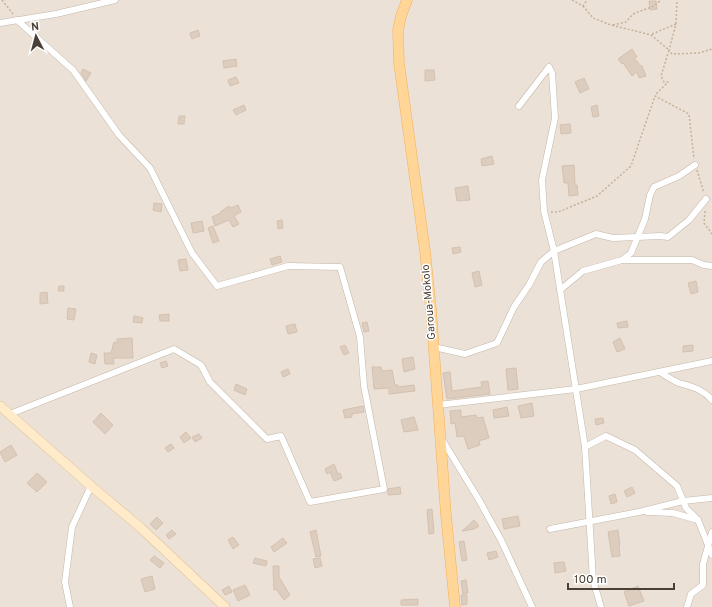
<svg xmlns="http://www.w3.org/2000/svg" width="712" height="607" font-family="Overpass,sans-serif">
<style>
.residential{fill:#ebe1d6}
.building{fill:#dccdbf;stroke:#d5c1af}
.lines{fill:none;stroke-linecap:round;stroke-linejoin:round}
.street-casing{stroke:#c3b7aa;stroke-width:7}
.secondary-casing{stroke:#dec295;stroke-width:10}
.primary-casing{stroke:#f2b25b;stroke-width:11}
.path{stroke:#c6b199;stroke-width:1.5;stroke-dasharray:2 2;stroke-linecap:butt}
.street{stroke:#fff;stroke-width:6}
.secondary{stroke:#ffebc9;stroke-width:9}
.primary{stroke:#ffd598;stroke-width:10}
.labels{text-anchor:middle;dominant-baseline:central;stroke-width:3;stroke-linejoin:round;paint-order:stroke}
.street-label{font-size:11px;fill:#4b4036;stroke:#fff}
</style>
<rect width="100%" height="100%" fill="#f6f0e8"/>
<rect class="residential" x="0" y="0" width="712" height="607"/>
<g class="building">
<polygon points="649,1 656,1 657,9 650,10"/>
<polygon points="198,30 200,36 192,39 190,33"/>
<polygon points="632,49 637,57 634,58 641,66 642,66 646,76 639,78 637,72 632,76 623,63 622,64 618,59"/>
<polygon points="236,59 237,66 224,68 223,61"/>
<polygon points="83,69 91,73 86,81 81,73"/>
<polygon points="425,70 434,70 435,80 425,81"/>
<polygon points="236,77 239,83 230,86 228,80"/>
<polygon points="584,78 589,89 580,93 575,82"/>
<polygon points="244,105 246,110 236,115 233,110"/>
<polygon points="597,105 599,116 593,117 591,107"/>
<polygon points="179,116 185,116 184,124 178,124"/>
<polygon points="570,124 571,133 561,134 560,125"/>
<polygon points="492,156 494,164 482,166 481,159"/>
<polygon points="574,165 575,185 577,185 578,195 569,196 568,183 564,183 562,166"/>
<polygon points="468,186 470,200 457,201 455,188"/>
<polygon points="154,203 162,204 161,212 153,210"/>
<polygon points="238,205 241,212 234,216 239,224 233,227 229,220 215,226 212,217 221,213 220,212 229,206 231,208"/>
<polygon points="282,220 283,228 278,229 277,221"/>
<polygon points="202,221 204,231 193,233 191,223"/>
<polygon points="213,226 219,241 213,243 208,228"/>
<polygon points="460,247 461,252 453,254 452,248"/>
<polygon points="280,256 282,262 272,265 270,259"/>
<polygon points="186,259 188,270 180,271 178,260"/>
<polygon points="479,271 482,285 475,287 472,273"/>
<polygon points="696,281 698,292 691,294 688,283"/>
<polygon points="59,286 64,286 64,291 58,291"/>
<polygon points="47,292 48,303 40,304 40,293"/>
<polygon points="68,308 76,309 74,320 67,319"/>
<polygon points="169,314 169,321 160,321 159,315"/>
<polygon points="134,316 143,318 142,323 133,322"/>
<polygon points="627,321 628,327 618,328 617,323"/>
<polygon points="367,322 369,331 364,332 362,323"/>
<polygon points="295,324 297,332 288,334 286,326"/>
<polygon points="132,338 133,358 113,358 114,364 105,364 104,353 111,353 114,342 117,343 117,339"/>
<polygon points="620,338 625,349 617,352 613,342"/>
<polygon points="345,345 349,353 344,355 340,347"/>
<polygon points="693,345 693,351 683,352 683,346"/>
<polygon points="91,353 97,355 95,364 89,362"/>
<polygon points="413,357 415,369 404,372 402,359"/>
<polygon points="166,361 168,366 162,368 160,363"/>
<polygon points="372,367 381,367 382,371 392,370 395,385 398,385 398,387 414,385 415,391 389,394 389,388 374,389"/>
<polygon points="516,368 518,389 508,390 506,369"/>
<polygon points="288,369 290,374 283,377 281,372"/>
<polygon points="450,372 452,391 482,387 481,382 488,381 490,394 447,399 443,373"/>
<polygon points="236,384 247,389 245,395 234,390"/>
<polygon points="532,403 534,416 521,418 518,406"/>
<polygon points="363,406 364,412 352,414 352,417 345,418 343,410"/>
<polygon points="507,407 509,416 494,418 493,410"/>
<polygon points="461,410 461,417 476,415 477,418 483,417 489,438 479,441 480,445 468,449 464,436 457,437 455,423 451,424 450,411"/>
<polygon points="101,413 113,425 105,434 93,422"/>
<polygon points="414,417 418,430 404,432 401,420"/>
<polygon points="603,418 604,423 596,425 595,419"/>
<polygon points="186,432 191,438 184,443 180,437"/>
<polygon points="199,434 202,438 195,442 192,437"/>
<polygon points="171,444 174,448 168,452 165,448"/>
<polygon points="11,445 17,455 5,462 0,452"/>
<polygon points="334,464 338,474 340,473 342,478 334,481 330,472 327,474 325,469"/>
<polygon points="37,473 47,482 37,492 27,483"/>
<polygon points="400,487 401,494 388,495 388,489"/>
<polygon points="632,487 635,493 627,497 624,491"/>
<polygon points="615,494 617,502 611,504 609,496"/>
<polygon points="432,509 434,533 429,534 427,510"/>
<polygon points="518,516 520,526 504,529 502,519"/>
<polygon points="157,517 163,523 156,530 150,524"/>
<polygon points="474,520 479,526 474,529 462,531"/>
<polygon points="172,530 176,534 169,539 166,535"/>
<polygon points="316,530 321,556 316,557 310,532"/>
<polygon points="618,530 620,545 619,546 620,556 612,557 608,532"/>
<polygon points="233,537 239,545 233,549 228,540"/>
<polygon points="283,538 287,543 274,552 271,547"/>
<polygon points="464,541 467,560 462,561 459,542"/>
<polygon points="496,551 498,557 489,560 487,553"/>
<polygon points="154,556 164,563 160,568 150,560"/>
<polygon points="255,558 267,561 266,566 253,563"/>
<polygon points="320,558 322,566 315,568 313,559"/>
<polygon points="564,562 566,571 555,573 554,563"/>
<polygon points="273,566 279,566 279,577 290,595 284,600 276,589 274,590"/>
<polygon points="152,576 155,589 145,592 141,579"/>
<polygon points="466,580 468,593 463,594 461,581"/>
<polygon points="245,585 250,595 238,601 233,590"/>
<polygon points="229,586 232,592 225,595 222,590"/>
<polygon points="638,586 644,601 629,606 624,592"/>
<polygon points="461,595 467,595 467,604 462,605"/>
<polygon points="418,599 418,605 401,605 401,600"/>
</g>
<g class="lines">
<g class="street-casing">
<g id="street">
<polyline points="0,23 56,14 115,0"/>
<polyline points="519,106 549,67 552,73 555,118 542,180 544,211 554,251 585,447 593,580 601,607"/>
<polyline points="622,260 692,260 704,265 712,266"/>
<polyline points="560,290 583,271 622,260 631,253 645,219 650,195 654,187 679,176 695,165"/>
<polyline points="434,347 465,354 497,343 514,307 529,285 541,262 554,251 596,234 613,238 660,236 668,237 689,220 706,199"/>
<path d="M 660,372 C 666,376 672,380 679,383 C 692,387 703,389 712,400"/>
<polyline points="438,405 576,389 712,361"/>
<polyline points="10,414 174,349 201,365 210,382 267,439 281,436 310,502 384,489 364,386 360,337 340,267 288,266 217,286 192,253 150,168 119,135 73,70 17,20"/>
<polyline points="443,441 479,500 501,540 532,607"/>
<polyline points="585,447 606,436 635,450 677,486 686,508 698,520"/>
<polyline points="647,512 673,513 698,520 712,555"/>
<polyline points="550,529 639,512 683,501 712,498"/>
<polyline points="70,607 65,582 72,527 91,486"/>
<polyline points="687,607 691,594 703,585 703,564 712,532"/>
</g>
</g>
<g class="secondary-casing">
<polyline id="secondary" points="0,406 91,486 141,528 225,607"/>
</g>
<g class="primary-casing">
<polyline id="primary" points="407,0 401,16 398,30 399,63 425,251 431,309 446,515 455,607"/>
</g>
<g class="path">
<polyline points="2,0 13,14"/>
<polyline points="572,0 583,6 587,0"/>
<polyline points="583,6 593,18 611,25 651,35 669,50 661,76 664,82 668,82 655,95"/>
<polyline points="676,24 677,0"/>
<polyline points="613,25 626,22 633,14 654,6 661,0"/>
<polyline points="652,34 676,24 669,50 672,54 699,53 712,49"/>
<polyline points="697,170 704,193"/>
<polyline points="705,211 704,223 712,234"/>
<polyline points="551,212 558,212 597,196 631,166 655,96 689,114 694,159"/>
</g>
<use href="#street" class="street"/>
<use href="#secondary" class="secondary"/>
<use href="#primary" class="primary"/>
</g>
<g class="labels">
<g class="street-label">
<text transform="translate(429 302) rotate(-95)">Garoua-Mokolo</text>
</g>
</g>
<g transform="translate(36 36) rotate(354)" stroke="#ffffff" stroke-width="3" paint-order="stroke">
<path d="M0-3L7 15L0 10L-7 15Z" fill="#4b4036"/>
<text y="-6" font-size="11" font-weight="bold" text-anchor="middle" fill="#4b4036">N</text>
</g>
<path d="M568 583v6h106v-6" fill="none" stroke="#4b4036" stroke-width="2"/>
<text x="574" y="583" font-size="12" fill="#4b4036" stroke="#ffffff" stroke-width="3" paint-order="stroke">100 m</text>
</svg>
